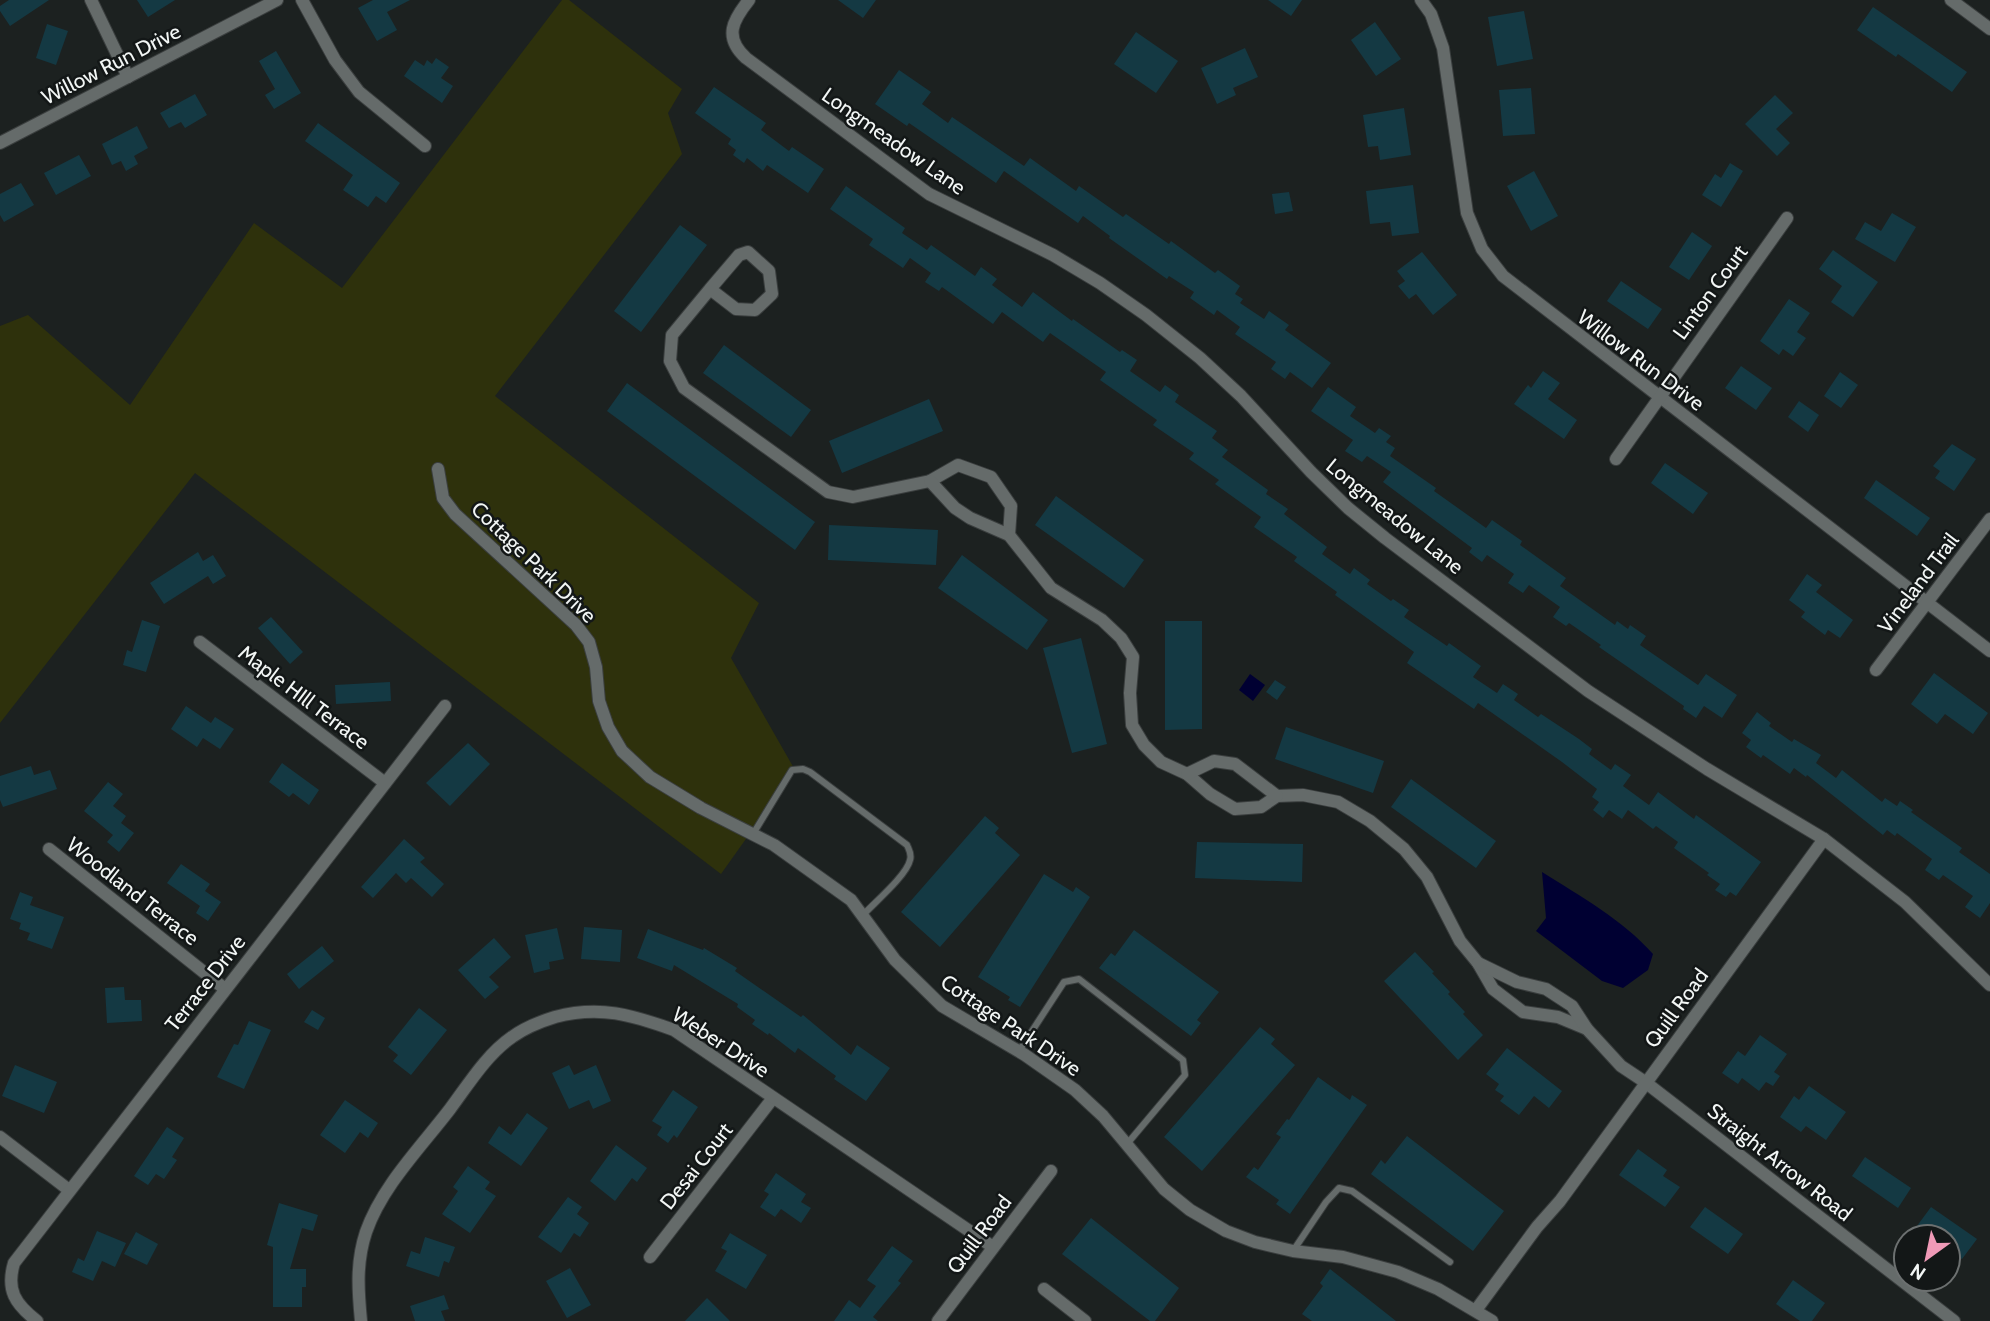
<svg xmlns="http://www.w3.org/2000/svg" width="1990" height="1321" font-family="Cabin,sans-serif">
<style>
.green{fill:#2e310c}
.water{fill:#000032}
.building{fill:#143943}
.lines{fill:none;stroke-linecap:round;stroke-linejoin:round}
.lane-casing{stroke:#3a3e3e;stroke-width:8}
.street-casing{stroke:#3a3e3e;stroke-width:14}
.lane{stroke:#656b6a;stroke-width:6}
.street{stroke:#656b6a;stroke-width:12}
.labels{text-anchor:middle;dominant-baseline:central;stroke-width:5;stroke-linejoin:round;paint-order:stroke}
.street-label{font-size:21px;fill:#f2f6f5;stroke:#131717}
</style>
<rect width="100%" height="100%" fill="#1c2120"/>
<polygon class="green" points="562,0 569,0 682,89 668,113 682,154 495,396 759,603 731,658 795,770 721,874 195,473 0,723 0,326 28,315 130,405 254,223 342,288"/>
<g class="water">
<polygon points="1250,674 1265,685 1253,701 1239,690"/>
<path d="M 1542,872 C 1580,896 1623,920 1653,954 L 1648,970 L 1623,988 L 1602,981 L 1536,931 L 1546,918 Z"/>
</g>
<g class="building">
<polygon points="9,0 49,0 10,26 0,11 0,6"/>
<polygon points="137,0 175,0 148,17"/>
<polygon points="373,0 410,0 387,12 397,30 377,41 358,8"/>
<polygon points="838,0 876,0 863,18"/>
<polygon points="1268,0 1302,0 1291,16"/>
<polygon points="1873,7 1967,72 1952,92 1898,54 1896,57 1857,30"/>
<polygon points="1524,11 1533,59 1497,66 1488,17"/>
<polygon points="1375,22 1401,59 1376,76 1351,40"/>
<polygon points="47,24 68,31 56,65 36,58"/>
<polygon points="1136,32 1178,61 1156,93 1114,64"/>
<polygon points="1245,48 1258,77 1233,88 1236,95 1217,104 1201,68"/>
<polygon points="276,51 301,93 274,109 265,95 275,89 259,61"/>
<polygon points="436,58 449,67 441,78 453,86 442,103 404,76 415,60 424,66 427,60 432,64"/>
<polygon points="899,70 931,92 922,104 948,123 952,117 1024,166 1030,158 1076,191 1079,186 1123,217 1126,214 1169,244 1171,241 1215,273 1218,270 1240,286 1235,294 1243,299 1240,303 1264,319 1269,311 1289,325 1285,330 1331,363 1312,388 1290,372 1285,379 1271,369 1276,362 1235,334 1240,327 1217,310 1214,315 1190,298 1194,292 1169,276 1167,279 1109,238 1110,236 1083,216 1078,223 1004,171 996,183 909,123 907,126 875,104"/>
<polygon points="714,87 766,123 761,130 789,151 792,147 824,169 808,193 767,165 763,171 747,158 744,163 733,155 736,150 728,144 731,139 695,113"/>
<polygon points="1531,88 1535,134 1503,136 1499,90"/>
<polygon points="195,94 207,115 185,128 181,122 169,128 160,113"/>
<polygon points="1775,95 1793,113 1776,129 1790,143 1777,156 1745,124"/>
<polygon points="1404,108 1411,155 1380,160 1378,146 1368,147 1363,115"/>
<polygon points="318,123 400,183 386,203 376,196 368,207 343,190 353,175 305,141"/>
<polygon points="137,126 148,148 134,156 138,164 126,171 121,161 112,165 102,144"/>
<polygon points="79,155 91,176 56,195 44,173"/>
<polygon points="1730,163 1743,171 1721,207 1702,195 1715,174 1721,178"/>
<polygon points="1534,171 1558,216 1531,231 1507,186"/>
<polygon points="21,183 34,205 4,222 0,215 0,194"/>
<polygon points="1413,185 1419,233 1392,236 1390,222 1370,224 1366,191"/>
<polygon points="846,186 905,228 902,233 927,250 931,245 975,276 981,267 997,279 992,285 1022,307 1033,292 1072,321 1073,319 1120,352 1122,350 1137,360 1130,371 1160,392 1165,385 1179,395 1175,402 1217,431 1212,438 1228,450 1222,457 1268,490 1266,494 1288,509 1284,514 1327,547 1322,554 1350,574 1354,568 1370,580 1367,584 1391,601 1393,599 1409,610 1404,617 1447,646 1449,643 1481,666 1473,677 1497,693 1503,684 1518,694 1514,700 1538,717 1541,714 1579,739 1592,749 1589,754 1611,770 1615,764 1631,775 1623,786 1649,805 1658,792 1694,819 1696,815 1761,862 1736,896 1730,892 1726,897 1715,890 1720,884 1707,875 1709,873 1674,848 1678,842 1656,826 1653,829 1628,810 1622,819 1609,810 1603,818 1593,810 1599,802 1592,797 1597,789 1562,762 1478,703 1474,709 1407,663 1414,652 1335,595 1337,592 1294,561 1297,557 1254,527 1261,517 1215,484 1219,480 1189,459 1194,453 1153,425 1157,420 1100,380 1106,372 1050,333 1043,342 1002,312 993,324 942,287 939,291 925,282 931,273 910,258 903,268 869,245 873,239 830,209"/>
<polygon points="1289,192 1293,211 1275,214 1272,194"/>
<polygon points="1892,213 1916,227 1895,262 1855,239 1865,222 1881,231"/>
<polygon points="680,225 707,245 641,332 614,311"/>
<polygon points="1692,232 1712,246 1689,280 1669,267"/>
<polygon points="1833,250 1878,282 1853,317 1831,302 1842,286 1819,269"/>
<polygon points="1422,252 1457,295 1433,315 1416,294 1409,299 1398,286 1405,281 1397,271"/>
<polygon points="1621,281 1662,309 1648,329 1607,301"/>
<polygon points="1789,299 1810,313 1797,332 1806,338 1793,356 1783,349 1779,355 1760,341"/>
<polygon points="724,345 811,410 791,437 703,373"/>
<polygon points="1741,366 1772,388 1756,410 1725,388"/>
<polygon points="1543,371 1560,383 1548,399 1577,420 1564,439 1514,404 1528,385 1531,388"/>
<polygon points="1840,372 1858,385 1841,408 1824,396"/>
<polygon points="627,383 815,522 795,550 607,411"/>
<polygon points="1328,387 1356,407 1350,416 1375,433 1379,428 1391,436 1386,442 1395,448 1390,456 1436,488 1434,491 1486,528 1492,520 1522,541 1520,545 1566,578 1560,586 1615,625 1617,621 1628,629 1630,625 1646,636 1640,645 1698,685 1706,674 1737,695 1722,718 1704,706 1696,718 1683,709 1684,706 1599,647 1601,645 1569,623 1566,626 1553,617 1560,607 1529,585 1523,593 1508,583 1514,574 1487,555 1482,562 1469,552 1472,548 1383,482 1391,472 1367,456 1362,462 1345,451 1353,440 1311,411"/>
<polygon points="929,399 943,431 842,473 829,441"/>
<polygon points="1799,401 1819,415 1808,432 1788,417"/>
<polygon points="1952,444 1976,459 1954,491 1935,478 1940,471 1933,466"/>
<polygon points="1665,463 1708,493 1693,514 1651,483"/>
<polygon points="1876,480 1930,518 1917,536 1864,498"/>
<polygon points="1056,496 1144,560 1124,588 1035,525"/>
<polygon points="829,525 938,530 936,565 828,560"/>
<polygon points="198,552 203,561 213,555 226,576 213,584 208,576 164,604 150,583"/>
<polygon points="962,555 1048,620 1027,650 938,588"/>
<polygon points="1807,574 1822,585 1816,592 1853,620 1840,638 1828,630 1825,635 1801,617 1805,612 1789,600"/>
<polygon points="271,617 303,652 290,664 258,628"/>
<polygon points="142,620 160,626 146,672 123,665 127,650 132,652"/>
<polygon points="1165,621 1202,621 1202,729 1165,730"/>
<polygon points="1081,638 1107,744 1072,753 1043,648"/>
<polygon points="1934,673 1988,713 1973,734 1945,714 1937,724 1911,704"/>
<polygon points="1275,680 1286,687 1277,700 1266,692"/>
<polygon points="390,682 391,701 336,704 335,685"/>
<polygon points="186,706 211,723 215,717 234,729 220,749 203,738 197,747 171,729"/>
<polygon points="1757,712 1771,723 1769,726 1792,742 1794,739 1821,755 1816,763 1836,778 1842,770 1882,802 1885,798 1897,806 1900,801 1913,810 1911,812 1962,848 1959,852 1990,874 1990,903 1980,918 1965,907 1973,896 1943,875 1939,880 1925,870 1932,859 1897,833 1895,836 1887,830 1883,835 1807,775 1806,777 1794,768 1790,774 1763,755 1761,758 1746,747 1751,740 1742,733"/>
<polygon points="1286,727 1384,761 1373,793 1275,759"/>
<polygon points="468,743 490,764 450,806 426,783"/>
<polygon points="282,763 319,790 309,805 293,793 289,797 269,782"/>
<polygon points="31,766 34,775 50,770 57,789 3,807 0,800 0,776"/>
<polygon points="1411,779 1496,841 1476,868 1391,807"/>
<polygon points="108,782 123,794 113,806 126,816 121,823 134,833 119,852 107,842 113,835 84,811"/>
<polygon points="985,816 999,828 995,833 1020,855 940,947 901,912"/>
<polygon points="404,839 425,858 420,862 444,884 432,897 411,878 406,883 396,873 373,898 361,887"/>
<polygon points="1197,842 1303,844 1302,882 1195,878"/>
<polygon points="181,864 210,884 205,891 221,902 208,921 196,913 200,906 167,883"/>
<polygon points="1044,874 1073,892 1076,887 1090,897 1020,1007 1008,1000 1010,997 978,977"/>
<polygon points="20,892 33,897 30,905 64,917 52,949 27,940 30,933 19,929 21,923 10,919"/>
<polygon points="584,927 622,930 620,962 581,959"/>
<polygon points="557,928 564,959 549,962 550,969 534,973 525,935"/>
<polygon points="648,929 703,950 704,948 737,968 735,971 801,1017 803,1015 851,1055 857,1045 890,1068 866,1101 834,1079 836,1076 798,1048 795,1053 769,1033 768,1035 752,1024 755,1020 737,1007 738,1004 674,965 672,971 637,958"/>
<polygon points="1134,930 1219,992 1197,1020 1201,1023 1191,1036 1099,968 1111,953 1115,956"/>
<polygon points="494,938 511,957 489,977 499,987 485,999 458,970"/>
<polygon points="322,946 334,961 299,989 287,974"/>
<polygon points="1415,952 1434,972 1432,973 1450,992 1448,994 1465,1012 1463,1014 1483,1035 1458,1060 1384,981"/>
<polygon points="124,987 125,1000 141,1000 142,1021 107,1023 105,988"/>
<polygon points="419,1008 447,1030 411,1075 393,1061 398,1055 388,1047"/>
<polygon points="312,1010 325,1018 318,1030 304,1022"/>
<polygon points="249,1021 271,1030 244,1089 217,1077 234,1044 238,1045"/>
<polygon points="1260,1027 1275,1039 1271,1044 1295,1065 1202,1171 1164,1137"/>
<polygon points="1760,1035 1787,1054 1774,1072 1780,1076 1773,1086 1766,1082 1759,1091 1742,1078 1738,1084 1722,1073 1738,1051 1745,1056"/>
<polygon points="1507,1048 1562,1091 1549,1108 1534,1096 1519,1115 1500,1101 1504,1096 1495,1090 1499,1084 1486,1074"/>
<polygon points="15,1065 57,1082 44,1113 2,1096"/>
<polygon points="569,1065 574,1075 596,1065 611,1101 593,1109 589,1100 569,1109 552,1073"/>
<polygon points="1318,1077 1350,1100 1352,1095 1367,1105 1290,1214 1276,1204 1279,1200 1246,1177 1254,1167 1258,1170 1281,1137 1276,1134 1287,1119 1289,1120"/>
<polygon points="1809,1086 1846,1112 1826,1140 1806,1126 1801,1132 1780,1117 1794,1096 1799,1100"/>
<polygon points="673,1090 698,1107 677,1138 674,1135 668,1143 657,1135 662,1127 652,1121"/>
<polygon points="345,1100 378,1123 368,1138 360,1132 345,1153 320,1135"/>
<polygon points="527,1113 548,1128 521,1166 488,1143 499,1126 511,1135"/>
<polygon points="167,1127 184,1138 172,1157 177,1160 164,1179 156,1174 148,1185 134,1176"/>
<polygon points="1407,1136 1504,1211 1473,1251 1371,1174 1381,1160 1385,1164"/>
<polygon points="616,1145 647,1168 637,1182 632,1178 615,1201 590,1181"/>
<polygon points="1638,1149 1667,1170 1663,1176 1680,1187 1665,1207 1619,1175"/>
<polygon points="1865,1157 1911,1188 1898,1208 1852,1176"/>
<polygon points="468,1166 490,1182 485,1189 496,1196 470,1233 442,1214 458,1191 453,1187"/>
<polygon points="776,1173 806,1194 801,1202 811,1208 801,1223 781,1209 775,1217 760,1207 769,1194 764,1191"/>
<polygon points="568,1197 582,1207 577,1214 589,1223 580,1237 574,1233 561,1253 538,1237"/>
<polygon points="279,1203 318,1215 313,1231 302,1228 290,1269 306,1269 306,1287 302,1287 302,1307 273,1307 273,1247 267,1245"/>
<polygon points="1705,1207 1743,1234 1728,1254 1690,1227"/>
<polygon points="1931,1207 1977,1239 1962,1259 1948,1249 1948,1237 1933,1237 1917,1226"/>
<polygon points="1091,1218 1179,1288 1155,1321 1150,1321 1062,1254"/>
<polygon points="97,1231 126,1243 115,1267 102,1261 93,1281 72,1272 78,1258 84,1261"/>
<polygon points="136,1232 158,1244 147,1265 124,1254"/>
<polygon points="730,1233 767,1255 746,1289 715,1271 727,1251 721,1248"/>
<polygon points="425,1237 455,1247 449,1263 444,1261 439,1277 406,1266 411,1251 420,1254"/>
<polygon points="892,1246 913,1261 898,1281 901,1283 873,1317 878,1321 834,1321 849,1300 860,1308 876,1286 867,1280"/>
<polygon points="570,1268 591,1305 567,1318 546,1281"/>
<polygon points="1330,1269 1396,1321 1312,1321 1302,1314 1323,1286 1320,1283"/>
<polygon points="1793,1280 1825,1303 1812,1321 1800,1321 1776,1304"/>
<polygon points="444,1295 449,1309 441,1311 445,1321 415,1321 410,1306"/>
<polygon points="707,1298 730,1321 685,1321"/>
</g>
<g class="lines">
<g class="lane-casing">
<g id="lane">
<path d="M 753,834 L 792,770 L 803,769 L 810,772 L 907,845 C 909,850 912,854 910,860 C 907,875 874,903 863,915"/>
<polyline points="1019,1051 1064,982 1079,979 1183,1060 1185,1075 1127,1144"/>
<polyline points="1293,1251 1326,1202 1339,1188 1352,1191 1450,1262"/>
</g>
</g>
<g class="street-casing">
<g id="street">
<polyline points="91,0 128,77"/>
<polyline points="302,0 335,60 359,92 425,146"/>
<path d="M 749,0 C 733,20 723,37 746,58 L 929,194 L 1053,255 L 1100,283 L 1146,315 L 1200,358 L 1241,396 L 1311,472 L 1348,508 L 1385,538 L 1588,691 L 1707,769 L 1824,839 L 1905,902 L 1990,985"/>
<polyline points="1421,0 1431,14 1443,48 1467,213 1482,249 1503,276 1990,651"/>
<polyline points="1951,0 1990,29"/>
<polyline points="0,143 277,0"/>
<polyline points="710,289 739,255 748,252 769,271 772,294 755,310 736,309 710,289 672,335 670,361 684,388 828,492 853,497 930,481 958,465 991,477 1011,506 1009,535"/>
<polyline points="1616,459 1787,218"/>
<polyline points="438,469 443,498 455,514 576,625 589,642 596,667 599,701 608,727 622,751 650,777 701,808 774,845 851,900 895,960 942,1006 1025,1055 1075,1090 1103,1116 1164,1189 1190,1210 1226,1231 1255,1242 1293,1251 1343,1257 1398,1272 1438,1289 1492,1321"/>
<polyline points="930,481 955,508 970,518 1009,535 1051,588 1102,620 1121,638 1133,657 1130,693 1132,725 1144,745 1161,762 1187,774 1210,794 1235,809 1261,807 1277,796 1303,795 1338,802 1370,821 1404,849 1427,877 1460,941 1478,963 1493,989 1523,1012 1558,1017 1587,1029"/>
<polyline points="200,642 385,783"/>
<polyline points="1876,670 1990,519"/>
<polyline points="1187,774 1214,761 1235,764 1277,796"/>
<polyline points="49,849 225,989"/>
<polyline points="1478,963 1517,982 1546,989 1572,1006 1587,1029 1621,1066 1645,1082 1954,1321"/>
<polyline points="0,1137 69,1190"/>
<polyline points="650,1257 773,1098"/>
<polyline points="1044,1289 1085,1321"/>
<polyline points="1476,1310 1537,1227 1560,1201 1824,839"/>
<path d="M 37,1321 C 15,1304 6,1290 14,1263 L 445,706"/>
<path d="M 361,1321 C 358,1290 356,1262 366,1232 C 382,1186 421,1147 450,1109 C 468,1085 486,1055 512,1037 C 523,1029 542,1021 555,1017 C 600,1005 632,1015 674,1030 L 993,1247"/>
<polyline points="938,1321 1051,1171"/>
</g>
</g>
<use href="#lane" class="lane"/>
<use href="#street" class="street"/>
</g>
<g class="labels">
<g class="street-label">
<text transform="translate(111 64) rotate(-27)">Willow Run Drive</text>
<text transform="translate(894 141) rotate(35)">Longmeadow Lane</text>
<text transform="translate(1710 292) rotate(-54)">Linton Court</text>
<text transform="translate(1641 360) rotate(37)">Willow Run Drive</text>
<text transform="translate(1395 516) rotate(39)">Longmeadow Lane</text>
<text transform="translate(534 562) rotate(44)">Cottage Park Drive</text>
<text transform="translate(1918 583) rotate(-53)">Vineland Trail</text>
<text transform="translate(304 697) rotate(37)">Maple HIll Terrace</text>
<text transform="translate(133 891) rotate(38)">Woodland Terrace</text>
<text transform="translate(205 983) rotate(-52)">Terrace Drive</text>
<text transform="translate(1676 1008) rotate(-54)">Quill Road</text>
<text transform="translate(1011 1025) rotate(34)">Cottage Park Drive</text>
<text transform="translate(721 1042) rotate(33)">Weber Drive</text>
<text transform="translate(1780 1162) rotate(38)">Straight Arrow Road</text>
<text transform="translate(696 1166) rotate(-52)">Desai Court</text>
<text transform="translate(979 1234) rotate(-53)">Quill Road</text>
</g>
</g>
<g transform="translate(1927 1258) rotate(213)"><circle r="33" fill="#131717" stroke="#6c7070" stroke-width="2"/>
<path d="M0-5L12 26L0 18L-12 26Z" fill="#f09ab7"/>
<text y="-10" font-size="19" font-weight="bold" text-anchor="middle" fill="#f2f6f5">N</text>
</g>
</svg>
